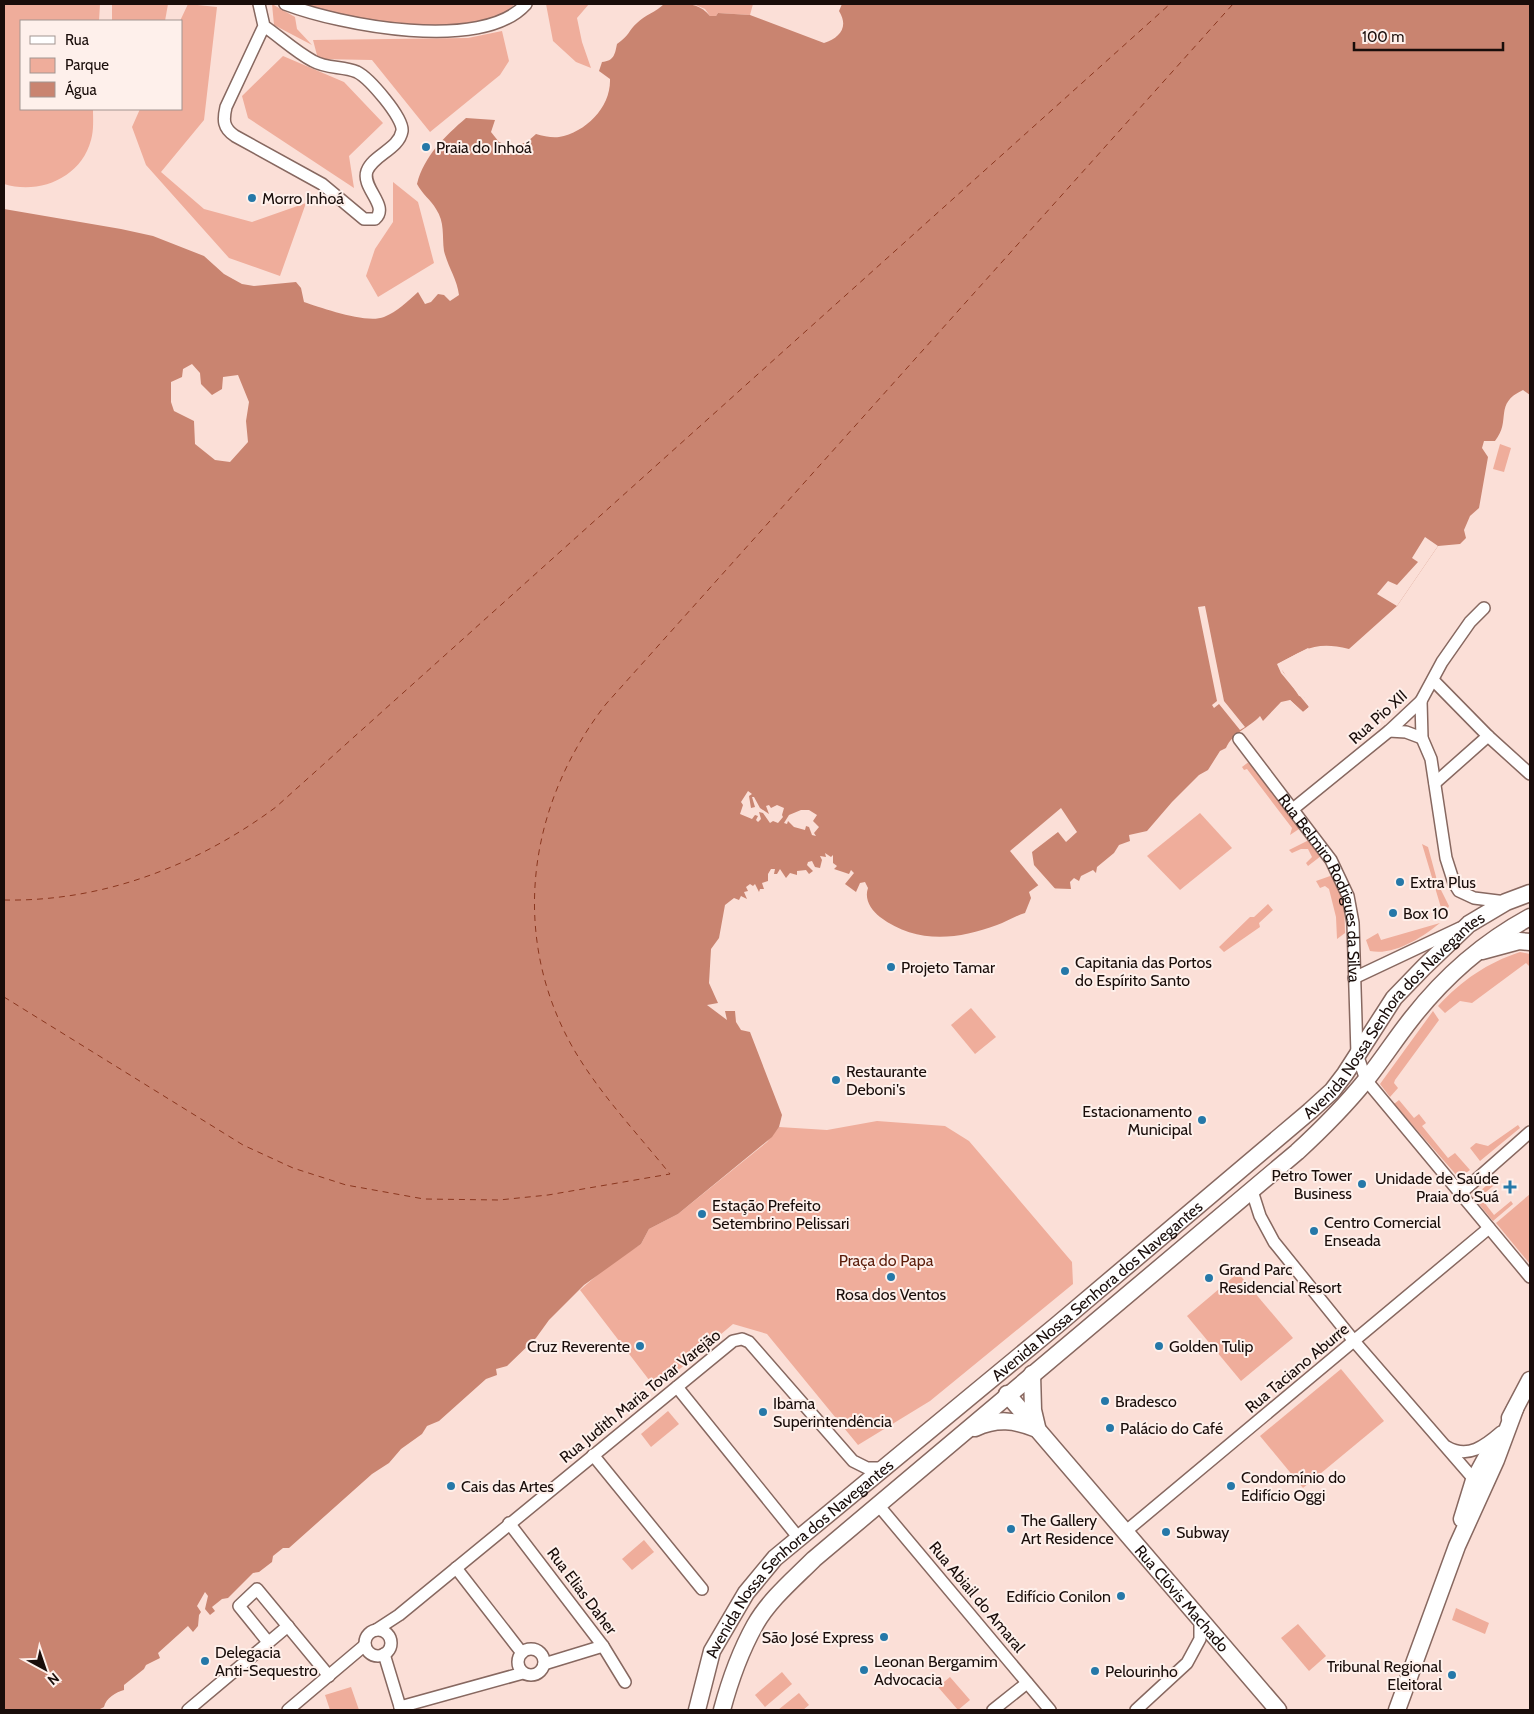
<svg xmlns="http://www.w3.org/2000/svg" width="1534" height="1714" font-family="Cabin,sans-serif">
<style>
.green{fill:#efad9b}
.water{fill:#c98470;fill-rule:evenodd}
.pier{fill:#fbdfd7}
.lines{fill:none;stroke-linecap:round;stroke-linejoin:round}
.ferry{stroke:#8b371f;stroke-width:1;stroke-dasharray:6 5;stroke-linecap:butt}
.minor-casing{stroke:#876860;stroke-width:14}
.secondary-casing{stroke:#876860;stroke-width:19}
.minor{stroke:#fff;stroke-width:11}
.secondary{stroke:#fff;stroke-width:16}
.poi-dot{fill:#2578a8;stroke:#fef0eb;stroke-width:2}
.labels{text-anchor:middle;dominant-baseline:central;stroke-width:4;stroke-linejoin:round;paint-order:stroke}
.poi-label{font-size:16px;fill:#190d0a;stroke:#fef0eb;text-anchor:start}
.street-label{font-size:16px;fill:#190d0a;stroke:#fef0eb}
.park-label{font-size:16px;fill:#5c1d0b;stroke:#fef0eb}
</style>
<rect width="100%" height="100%" fill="#fbdfd7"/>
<g class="green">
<path d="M 4,4 L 100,4 L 99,21 L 21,21 L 21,109 L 93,109 C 93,119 94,130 91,140 C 81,178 39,195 4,184 Z"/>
<polygon points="112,4 168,4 165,21 112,21"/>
<polygon points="188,4 217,7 204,120 161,172 204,209 252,222 306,203 280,276 229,258 146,165 132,127 140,109 181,109 180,21"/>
<polygon points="272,4 295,17 297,29 312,45 274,25"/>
<polygon points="292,4 515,4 502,16 474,25 389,25"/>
<polygon points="546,4 589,4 577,18 582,42 591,68 576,62 553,41"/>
<polygon points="693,4 753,4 750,15 718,13 716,16 710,16 705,9"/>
<polygon points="502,31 509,61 500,75 430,132 372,60 318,59 313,40 468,38"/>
<polygon points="283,56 344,82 383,123 349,156 354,188 248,118 242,96"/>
<polygon points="393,182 418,202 434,263 378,297 366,276 375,249 393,222"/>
<polygon points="1500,444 1511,448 1504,472 1493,469"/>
<polygon points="1250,761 1302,827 1290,835 1292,828 1247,769 1244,770 1242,767"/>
<polygon points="1200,813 1232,848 1180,890 1147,856"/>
<polygon points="1309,840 1321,856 1308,866 1306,863 1312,857 1308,849 1301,849 1292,853 1289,850"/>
<polygon points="1422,844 1428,847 1438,884 1449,906 1447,910 1442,911"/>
<polygon points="1333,875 1344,901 1345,933 1337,939 1336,917 1329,889 1325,886 1320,888 1316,881"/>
<polygon points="1268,904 1273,910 1259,923 1260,927 1224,952 1219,947 1250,917 1254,917"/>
<path d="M 1440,923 C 1423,937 1394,956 1370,951 L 1366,940 L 1378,933 L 1381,940 Z"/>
<path d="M 1520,952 L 1530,954 L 1530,967 L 1526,963 L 1472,1003 L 1460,1001 L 1445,1013 L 1438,1006 C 1462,980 1487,963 1520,952 Z"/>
<polygon points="971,1008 996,1037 975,1054 951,1025"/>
<polygon points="1433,1011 1439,1020 1395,1080 1394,1083 1398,1088 1390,1097 1380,1084"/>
<polygon points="1399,1100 1414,1118 1419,1114 1426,1123 1422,1126 1448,1158 1455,1153 1470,1170 1459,1178 1394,1104"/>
<polygon points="877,1121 945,1126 969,1141 1072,1262 1073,1284 930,1401 858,1445 767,1334 733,1324 656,1389 580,1290 610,1264 641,1244 649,1229 678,1214 767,1142 779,1127 827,1130"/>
<polygon points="1518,1125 1520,1128 1480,1161 1470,1148 1476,1143 1488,1146"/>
<polygon points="1493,1180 1499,1181 1480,1197 1494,1215 1511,1201 1513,1204 1493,1221 1473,1197"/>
<polygon points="1530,1194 1530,1264 1496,1223"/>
<polygon points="1238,1273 1293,1338 1241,1381 1187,1316"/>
<polygon points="1341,1369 1384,1421 1303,1488 1260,1436"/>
<polygon points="668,1411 679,1424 651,1447 641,1434"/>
<polygon points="644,1540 654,1552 632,1570 622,1559"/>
<polygon points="1456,1608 1489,1623 1485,1634 1452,1620"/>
<polygon points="1298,1624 1326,1656 1309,1671 1281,1638"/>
<polygon points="782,1672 792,1684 765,1707 755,1695"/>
<polygon points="950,1677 970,1700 958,1710 938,1687"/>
<polygon points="351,1687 359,1710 330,1710 325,1695"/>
<polygon points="799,1693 809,1705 803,1710 778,1710"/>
</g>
<path class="water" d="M 664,4 C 682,4 698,1 710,16 L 716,16 L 718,13 L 750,15 L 824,43 C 840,38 849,27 839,11 L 842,4 L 1530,4 L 1530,395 L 1523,390 C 1493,404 1512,420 1495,441 L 1484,441 L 1482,448 L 1488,457 L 1479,508 L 1470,516 L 1464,530 L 1466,538 L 1460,544 L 1438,546 L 1397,606 L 1349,649 C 1316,641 1306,649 1278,664 L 1299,696 L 1304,697 L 1309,707 L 1303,712 L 1290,700 L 1281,702 L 1263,721 L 1260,716 C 1249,728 1233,732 1226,748 L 1220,751 L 1208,770 L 1199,775 L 1172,802 L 1147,831 L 1129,835 L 1130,841 L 1119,845 L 1114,853 L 1097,867 L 1096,873 L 1093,870 L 1081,876 L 1079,881 L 1074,878 L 1070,882 L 1071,889 L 1043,888 L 1040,884 L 1029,892 L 1031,898 L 1025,913 C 1015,916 1006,922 997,925 C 957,940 916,944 880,917 C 871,910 864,899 868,888 L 865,882 L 860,883 L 856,892 L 845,884 L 854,873 L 851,870 L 849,874 L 834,869 L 837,866 L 833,863 L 833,855 L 831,857 L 825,853 L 826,857 L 820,856 L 822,860 L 820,868 L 815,867 L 812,861 L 808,862 L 807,865 L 813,871 L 809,874 L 806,870 L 797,871 L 797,875 L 790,873 L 786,878 L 780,869 L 777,874 L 774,874 L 775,869 L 771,869 L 768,874 L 768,881 L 762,883 L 764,889 L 760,889 L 759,892 L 755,884 L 753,886 L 750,884 L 746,887 L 748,891 L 744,892 L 747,899 L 741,896 L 739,900 L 734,898 L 725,905 L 719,938 L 711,949 L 709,983 L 718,1003 L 707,1005 L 727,1020 L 725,1011 L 735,1011 L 736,1022 L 741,1030 L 750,1032 L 782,1115 L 779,1127 L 772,1137 L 678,1214 L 649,1229 L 641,1244 L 584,1285 L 549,1320 L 536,1338 L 507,1366 L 496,1369 L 497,1375 L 486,1379 L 439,1421 L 427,1426 L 422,1434 L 401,1449 L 389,1463 L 372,1474 L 289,1548 L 283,1548 L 273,1556 L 272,1562 L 259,1572 L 253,1573 L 228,1598 L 222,1599 L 212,1607 L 215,1611 L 210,1615 L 205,1609 L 208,1596 L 205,1592 L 197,1606 L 201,1612 L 199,1615 L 198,1626 L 193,1632 L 188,1626 L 158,1653 L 160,1658 L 146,1665 L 144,1669 L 124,1685 L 124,1690 C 116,1692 106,1698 104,1707 L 98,1710 L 4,1710 L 4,209 L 121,229 L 153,236 L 204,256 L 224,274 L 242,284 L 254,286 L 296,282 L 301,288 L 304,302 C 322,308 366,324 384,317 C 397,312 408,301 418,292 L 425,304 L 431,302 L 438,294 L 444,295 L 450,301 L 459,295 C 457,279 448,267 444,251 C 442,236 445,222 436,209 C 431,200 422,194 417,184 C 424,156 445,136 466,118 L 495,120 L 491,132 L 499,142 L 512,147 L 527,142 L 536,134 C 543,136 552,138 559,137 C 586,132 611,107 610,79 L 599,71 L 602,62 C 614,61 615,54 617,44 C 629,36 629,30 637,23 C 645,15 656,12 664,4 ZM 192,364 L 200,373 L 201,384 L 212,395 L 222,389 L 223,377 L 238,375 L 249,402 L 246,421 L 248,442 L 230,462 L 215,460 L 195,444 L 194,421 L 174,411 L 171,402 L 171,382 L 182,377 L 183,369 ZM 748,791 L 752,794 L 749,796 L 751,808 L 755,807 L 752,797 L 754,797 L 760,808 L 769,814 L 766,806 L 769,805 L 771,808 L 777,805 L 784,808 L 782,815 L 783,817 L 778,823 L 773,821 L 770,823 L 763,813 L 759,812 L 761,819 L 758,822 L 756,820 L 758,816 L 755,815 L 752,819 L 740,814 L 743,805 L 741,802 ZM 801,810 L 809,810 L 817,815 L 813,821 L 819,827 L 814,833 L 816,836 L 812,835 L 809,827 L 806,826 L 805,830 L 794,827 L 788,821 L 787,824 L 784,823 L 789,815 Z"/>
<g class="pier">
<polygon points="1425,537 1438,546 1397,606 1377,594 1388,581 1397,585 1418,562 1412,558"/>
<polygon points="1205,606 1224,701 1245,727 1240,730 1219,704 1214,708 1212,705 1217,701 1198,607"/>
<polygon points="1308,648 1310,650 1281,665 1283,672 1312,706 1303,714 1288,703 1290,700 1303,712 1309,707 1281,673 1277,664"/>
<polygon points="1061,808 1077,832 1066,842 1058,832 1032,852 1034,865 1058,892 1043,891 1010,851"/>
</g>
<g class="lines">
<g class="ferry">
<path d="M 4,900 C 103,902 198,865 276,807 L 1170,4"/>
<path d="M 4,997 L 243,1145 L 293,1168 L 346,1185 L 424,1199 L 499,1200 L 548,1195 L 670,1174 C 637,1133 599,1093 573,1048 C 509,935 528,804 606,704 L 1233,4"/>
</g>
<g class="minor-casing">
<g id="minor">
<path d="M 259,4 L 264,26 L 226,107 C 223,120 223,128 235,136 L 322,184 L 364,219 L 375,219 C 390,206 361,188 367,171 C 373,155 399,149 402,131 C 404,118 369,78 357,72 C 343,66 327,69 313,61 C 296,52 280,37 264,26"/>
<path d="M 285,4 C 340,25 482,53 526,4"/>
<polyline points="1433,680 1488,736 1530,774"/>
<polyline points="1421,701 1422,738 1431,759 1446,858 1454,883 1459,891 1474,898 1506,902"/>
<polyline points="1389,731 1406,732 1422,738"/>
<path id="s1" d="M 1239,739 L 1331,860 L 1348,896 L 1353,923 L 1357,1054 L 1366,1080 L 1530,1277"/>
<polyline points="1435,783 1488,736"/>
<polyline points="1293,809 1389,731 1421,701 1442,662 1470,622 1484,608"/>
<polyline points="1354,978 1460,928"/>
<polyline points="1252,1191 1260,1216 1274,1242 1354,1341 1478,1484"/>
<polyline points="1461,1193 1530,1132"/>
<polyline points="677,1387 798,1537"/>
<path d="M 1447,1447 C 1468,1459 1485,1446 1501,1432"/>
<polyline points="593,1455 702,1589"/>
<polyline points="879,1506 1050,1710"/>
<polyline points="509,1523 603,1646 625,1682"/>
<polyline points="1125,1532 1489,1228"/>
<polyline points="456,1568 522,1653"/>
<polyline points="376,1630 399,1615 733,1341 742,1339 749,1342 853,1461 867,1468 882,1468"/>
<circle cx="378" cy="1643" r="13"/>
<polyline points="268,1642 239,1606 257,1589 329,1676"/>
<circle cx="531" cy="1662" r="13"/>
<polyline points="384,1654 401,1710"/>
<polyline points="544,1664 603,1646"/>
<polyline points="400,1707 523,1673"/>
<polyline points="188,1710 288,1626"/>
<polyline points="288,1710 365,1645"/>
<polyline points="993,1710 1027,1683"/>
<polyline points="1136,1710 1187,1663 1200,1639 1200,1619"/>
</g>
</g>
<g class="secondary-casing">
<g id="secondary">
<polyline points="1482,951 1519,941 1530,942"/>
<polyline points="1032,1374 1033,1410 1037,1427"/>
<path id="s2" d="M 1007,1394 L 1278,1710"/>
<polyline points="1510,1418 1530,1380"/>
<path d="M 975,1428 C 997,1418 1015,1420 1037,1429"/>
<polyline points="1462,1519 1474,1480 1493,1445"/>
<path id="s3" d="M 697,1710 L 712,1651 L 746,1593 L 775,1558 L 1057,1325 L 1310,1111 L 1332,1091 L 1345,1074 L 1394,998 L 1424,967 L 1469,924 L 1506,902 L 1530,893"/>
<path d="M 722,1710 C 730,1680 740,1652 755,1625 C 769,1600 794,1579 814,1559 L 1297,1152 C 1322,1129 1345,1106 1366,1080 C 1382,1060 1396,1038 1412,1018 C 1444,977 1484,942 1530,917"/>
<polyline points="1397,1710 1457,1546 1496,1460 1515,1409"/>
</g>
</g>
<use href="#minor" class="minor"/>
<use href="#secondary" class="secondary"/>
</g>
<g class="poi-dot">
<circle cx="426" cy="147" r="5"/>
<circle cx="252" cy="198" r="5"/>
<circle cx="1400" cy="882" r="5"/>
<circle cx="1393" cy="913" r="5"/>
<circle cx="891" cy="967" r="5"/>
<circle cx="1065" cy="971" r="5"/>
<circle cx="836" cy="1080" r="5"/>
<circle cx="1202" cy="1120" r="5"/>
<circle cx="1362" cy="1184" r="5"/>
<path d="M1507.5 1179.5h5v5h5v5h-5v5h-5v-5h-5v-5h5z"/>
<circle cx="702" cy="1214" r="5"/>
<circle cx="1314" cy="1231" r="5"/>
<circle cx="891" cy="1277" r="5"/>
<circle cx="1209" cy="1278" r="5"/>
<circle cx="640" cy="1346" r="5"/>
<circle cx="1159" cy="1346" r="5"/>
<circle cx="1105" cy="1401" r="5"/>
<circle cx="763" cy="1412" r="5"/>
<circle cx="1110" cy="1428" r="5"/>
<circle cx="451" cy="1486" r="5"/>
<circle cx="1231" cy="1486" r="5"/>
<circle cx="1011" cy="1529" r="5"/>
<circle cx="1166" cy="1532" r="5"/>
<circle cx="1121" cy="1596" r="5"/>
<circle cx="884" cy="1637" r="5"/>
<circle cx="205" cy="1661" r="5"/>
<circle cx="864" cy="1670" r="5"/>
<circle cx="1095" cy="1671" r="5"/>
<circle cx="1452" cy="1675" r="5"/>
</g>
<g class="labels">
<g class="poi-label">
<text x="436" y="147">Praia do Inhoá</text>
<text x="262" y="198">Morro Inhoá</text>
<text x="1410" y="882">Extra Plus</text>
<text x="1403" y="913">Box 10</text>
<text x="1075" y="962">Capitania das Portos<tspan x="1075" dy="18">do Espírito Santo</tspan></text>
<text x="901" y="967">Projeto Tamar</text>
<text x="846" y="1071">Restaurante<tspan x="846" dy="18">Deboni's</tspan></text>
<text x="1192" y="1111" text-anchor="end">Estacionamento<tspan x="1192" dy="18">Municipal</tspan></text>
<text x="1352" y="1175" text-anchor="end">Petro Tower<tspan x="1352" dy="18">Business</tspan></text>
<text x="1499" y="1178" text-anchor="end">Unidade de Saúde<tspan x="1499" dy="18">Praia do Suá</tspan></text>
<text x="712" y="1205">Estação Prefeito<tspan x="712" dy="18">Setembrino Pelissari</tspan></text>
<text x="1324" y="1222">Centro Comercial<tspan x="1324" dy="18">Enseada</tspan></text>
<text x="1219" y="1269">Grand Parc<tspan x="1219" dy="18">Residencial Resort</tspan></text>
<text x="891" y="1294" text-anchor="middle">Rosa dos Ventos</text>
<text x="630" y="1346" text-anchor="end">Cruz Reverente</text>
<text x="1169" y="1346">Golden Tulip</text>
<text x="1115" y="1401">Bradesco</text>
<text x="773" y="1403">Ibama<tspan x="773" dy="18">Superintendência</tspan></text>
<text x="1120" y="1428">Palácio do Café</text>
<text x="1241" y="1477">Condomínio do<tspan x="1241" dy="18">Edifício Oggi</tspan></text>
<text x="461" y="1486">Cais das Artes</text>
<text x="1021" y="1520">The Gallery<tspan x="1021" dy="18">Art Residence</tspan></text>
<text x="1176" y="1532">Subway</text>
<text x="1111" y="1596" text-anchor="end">Edifício Conilon</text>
<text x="874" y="1637" text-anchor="end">São José Express</text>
<text x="215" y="1652">Delegacia<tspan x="215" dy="18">Anti-Sequestro</tspan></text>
<text x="874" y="1661">Leonan Bergamim<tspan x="874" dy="18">Advocacia</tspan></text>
<text x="1442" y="1666" text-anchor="end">Tribunal Regional<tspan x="1442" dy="18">Eleitoral</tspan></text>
<text x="1105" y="1671">Pelourinho</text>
</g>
<g class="street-label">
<text transform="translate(1378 717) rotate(-42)">Rua Pio XII</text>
<text stroke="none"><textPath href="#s1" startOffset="175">Rua Belmiro Rodrigues da Silva</textPath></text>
<text stroke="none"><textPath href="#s3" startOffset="999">Avenida Nossa Senhora dos Navegantes</textPath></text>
<text stroke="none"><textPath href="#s3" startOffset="592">Avenida Nossa Senhora dos Navegantes</textPath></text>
<text transform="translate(1297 1368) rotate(-40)">Rua Taciano Aburre</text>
<text transform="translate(640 1396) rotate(-39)">Rua Judith Maria Tovar Varejão</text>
<text stroke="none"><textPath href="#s3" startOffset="189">Avenida Nossa Senhora dos Navegantes</textPath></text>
<text transform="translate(582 1591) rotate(53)">Rua Elias Daher</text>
<text transform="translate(977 1597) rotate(50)">Rua Abiail do Amaral</text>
<text stroke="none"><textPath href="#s2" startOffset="269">Rua Clóvis Machado</textPath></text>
</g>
<g class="park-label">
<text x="886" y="1260">Praça do Papa</text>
</g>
</g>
<rect width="1534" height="1714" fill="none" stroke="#190d0a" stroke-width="10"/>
<rect x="20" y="20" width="162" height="90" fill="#fef0eb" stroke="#a29591"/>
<rect x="30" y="36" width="25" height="8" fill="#ffffff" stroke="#a29591"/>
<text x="65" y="45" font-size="15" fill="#190d0a">Rua</text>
<rect x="30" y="58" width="25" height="15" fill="#efad9b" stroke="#a29591"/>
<text x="65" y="70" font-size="15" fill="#190d0a">Parque</text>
<rect x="30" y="82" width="25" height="15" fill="#c98470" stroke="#a29591"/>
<text x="65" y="95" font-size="15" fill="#190d0a">Água</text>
<g transform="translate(45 1669) rotate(140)" stroke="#fef0eb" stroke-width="4" paint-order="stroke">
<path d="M0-4L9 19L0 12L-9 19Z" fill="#190d0a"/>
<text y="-8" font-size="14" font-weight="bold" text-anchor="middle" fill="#190d0a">N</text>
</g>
<path d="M1354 42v8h149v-8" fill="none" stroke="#190d0a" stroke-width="2.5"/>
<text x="1362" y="42" font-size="15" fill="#190d0a" stroke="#fef0eb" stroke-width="4" paint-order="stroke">100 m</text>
</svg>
